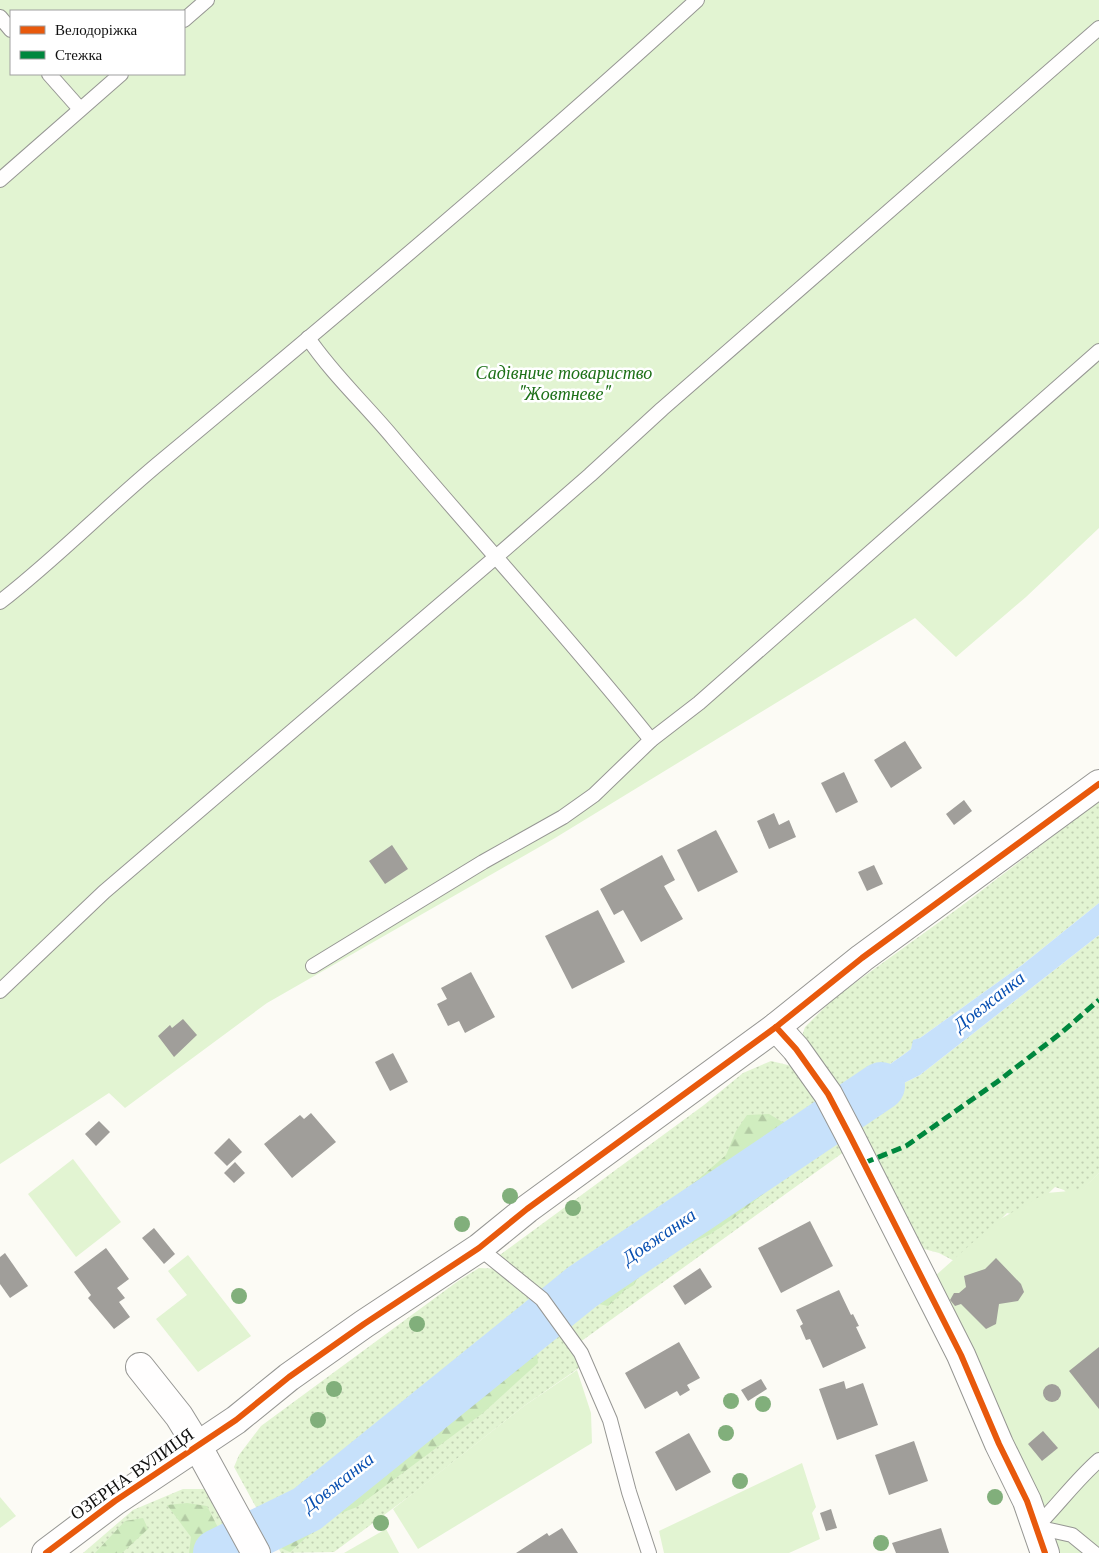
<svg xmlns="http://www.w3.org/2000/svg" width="1099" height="1553" font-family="'Libre Baskerville',serif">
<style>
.grass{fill:url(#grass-dots)}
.forest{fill:url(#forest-firs)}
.park{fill:#e2f4d2;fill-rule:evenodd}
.water{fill:#c7e1fb}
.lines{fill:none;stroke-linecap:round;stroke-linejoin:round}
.river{stroke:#c7e1fb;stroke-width:48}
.building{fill:#a09e9a}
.service-casing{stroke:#969693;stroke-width:16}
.minor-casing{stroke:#969693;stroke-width:30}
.service{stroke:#fffefe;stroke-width:14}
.minor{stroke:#fffefe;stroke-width:28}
.quiet{stroke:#00873e;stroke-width:5;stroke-dasharray:10 5;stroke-linecap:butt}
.cycleway-casing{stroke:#fff;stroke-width:9}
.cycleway{stroke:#e8590c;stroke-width:6}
.tree{fill:#81af7b}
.labels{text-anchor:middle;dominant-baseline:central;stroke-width:5;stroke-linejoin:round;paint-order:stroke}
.park-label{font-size:18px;font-style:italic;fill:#1d7017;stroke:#fff}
.street-label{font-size:18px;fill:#101010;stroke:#fff}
.water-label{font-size:19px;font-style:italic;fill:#0950b1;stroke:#fff}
</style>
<defs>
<pattern id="grass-dots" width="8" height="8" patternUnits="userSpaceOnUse" patternTransform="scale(1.25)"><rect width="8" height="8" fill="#e2f4d2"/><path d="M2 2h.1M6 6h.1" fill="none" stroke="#c1d0b3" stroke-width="1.8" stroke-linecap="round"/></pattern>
<pattern id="forest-firs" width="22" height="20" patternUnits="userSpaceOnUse" patternTransform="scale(1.25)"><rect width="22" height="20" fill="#d0edbf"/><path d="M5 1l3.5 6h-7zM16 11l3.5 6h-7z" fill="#b2caa3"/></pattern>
</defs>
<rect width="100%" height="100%" fill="#fcfbf5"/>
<g class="grass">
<polygon points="1099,801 1099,903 1022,965 920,1038 914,1040 911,1049 903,1055 838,1100 800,1042 805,1027 834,998 960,907"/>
<polygon points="1099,935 1099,1173 1073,1200 1064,1190 1055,1187 1024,1217 1007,1213 958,1263 939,1253 924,1249 859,1139 850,1110 920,1075"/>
<polygon points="771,1061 792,1066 812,1083 848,1149 576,1345 586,1363 524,1406 415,1492 334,1552 281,1553 234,1467 239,1455 261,1426 458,1281 479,1268 504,1269 493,1260 704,1105 743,1073"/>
<polygon points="183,1489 212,1489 214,1504 238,1553 83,1553 133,1510"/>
</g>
<g class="forest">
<polygon points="769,1114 791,1127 814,1120 831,1136 823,1153 804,1156 790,1172 734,1218 709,1235 683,1247 673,1240 675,1211 680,1195 726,1155 736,1131 747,1115"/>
<polygon points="622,1253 647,1258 634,1285 625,1290 608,1306 586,1301 593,1270"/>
<polygon points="536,1345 538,1363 483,1413 357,1507 328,1518 290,1552 269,1543 271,1517 326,1483 344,1468 381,1459 412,1440 441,1414 467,1399"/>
<polygon points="187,1503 207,1506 231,1553 189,1553 191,1537 167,1505"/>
<polygon points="143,1518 148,1529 122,1553 95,1553 125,1521"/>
</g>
<g class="park">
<path d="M 0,0 L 1099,0 L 1099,528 L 1026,597 L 956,657 L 915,618 L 555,838 L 267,1003 L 125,1108 L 109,1093 L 0,1164 ZM 11,11 L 184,11 L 184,74 L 11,74 Z"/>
<polygon points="73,1159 121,1222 76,1257 28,1194"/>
<polygon points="1099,1173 1099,1553 1053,1553 935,1276 997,1221 1046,1193 1082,1190"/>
<polygon points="188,1255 251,1336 198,1372 156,1319 187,1295 168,1271"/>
<polygon points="577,1370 591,1413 592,1443 418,1549 393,1509 524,1406"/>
<polygon points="802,1463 816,1507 812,1513 820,1539 789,1553 664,1553 659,1531"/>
<polygon points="0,1497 16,1516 0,1528"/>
<polygon points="386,1529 399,1553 344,1553"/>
</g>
<polygon class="water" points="1099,903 1099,935 920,1075 850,1110 842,1098 903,1055 911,1049 913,1040 920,1038 1022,965"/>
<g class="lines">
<polyline class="river" points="217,1553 307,1509 582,1287 881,1086"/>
</g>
<g class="building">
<polygon points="905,741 922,768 891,788 874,760"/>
<polygon points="844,772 858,802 836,813 821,783"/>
<polygon points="964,800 972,811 954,825 946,814"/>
<polygon points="774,813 779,825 789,820 796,837 769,849 757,821"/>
<polygon points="716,830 738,872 698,892 677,850"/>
<polygon points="392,845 408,869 385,884 369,861"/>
<polygon points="662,855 675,880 664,886 683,919 641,942 623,910 614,915 600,889"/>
<polygon points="874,865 883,884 867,891 858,872"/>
<polygon points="598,910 625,962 572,989 545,936"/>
<polygon points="471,972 495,1017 465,1033 459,1021 448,1026 437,1004 447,999 441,988"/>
<polygon points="183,1019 197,1035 174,1057 158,1036 170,1025 172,1028"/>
<polygon points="393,1053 408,1082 390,1091 375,1062"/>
<polygon points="311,1113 336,1142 292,1178 264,1144 300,1115 304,1119"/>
<polygon points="99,1121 110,1132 96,1146 85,1134"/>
<polygon points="229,1138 242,1152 227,1166 214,1153"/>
<polygon points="235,1162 245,1173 234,1183 224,1173"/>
<polygon points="810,1221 833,1266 781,1293 758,1248"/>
<polygon points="154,1228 175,1254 164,1264 142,1238"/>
<polygon points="106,1248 129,1279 117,1288 125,1298 119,1302 130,1317 114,1329 88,1298 91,1295 74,1272"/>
<polygon points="5,1253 28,1286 10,1298 0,1284 0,1257"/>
<polygon points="996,1258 1021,1284 1024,1292 1018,1301 999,1304 996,1324 986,1329 961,1304 955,1306 950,1300 954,1293 959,1293 966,1287 964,1276 985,1269"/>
<polygon points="700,1268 712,1287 685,1305 673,1286"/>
<polygon points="839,1290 851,1315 853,1314 859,1326 856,1327 866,1348 823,1368 810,1339 806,1340 800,1326 803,1324 796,1310"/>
<polygon points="679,1342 700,1378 687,1385 690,1390 680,1396 677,1391 645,1409 625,1373"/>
<polygon points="1099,1347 1099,1409 1069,1371"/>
<polygon points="761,1379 767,1389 748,1401 741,1390"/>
<polygon points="844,1381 846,1389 863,1383 878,1425 837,1440 819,1389"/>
<circle cx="1052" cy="1393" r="9"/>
<polygon points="1043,1431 1058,1448 1042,1461 1028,1444"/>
<polygon points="689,1433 711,1472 676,1491 655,1452"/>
<polygon points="914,1441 928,1481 889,1495 875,1455"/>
<polygon points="831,1509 837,1528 826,1531 820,1513"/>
<polygon points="562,1528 578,1553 516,1553 547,1533 549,1536"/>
<polygon points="941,1528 949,1553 896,1553 892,1543"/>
</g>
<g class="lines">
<g class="service-casing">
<g id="service">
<polyline points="0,17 11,30"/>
<polyline points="184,20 207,0"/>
<polyline points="49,74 80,109"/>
<polyline points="0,180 121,74"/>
<path d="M 308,338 C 333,375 366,405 394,439 C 479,540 569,637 651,740"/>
<path d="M 0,602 C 57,558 108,505 164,459 C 344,309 524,158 697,0"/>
<polyline points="313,966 483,862 563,817 594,795 651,740 699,703 1099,351"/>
<polyline points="0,991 104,892 497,556 590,475 662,409 1099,28"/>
<polyline points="479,1248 542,1299 581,1353 610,1420 629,1492 649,1553"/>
<path d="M 1036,1527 C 1058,1505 1076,1480 1099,1460"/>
<polyline points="1036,1527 1072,1535 1094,1553"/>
</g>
</g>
<g class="minor-casing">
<g id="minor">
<polyline points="776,1027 796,1049 828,1094 849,1134 961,1355 999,1444 1027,1501 1045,1553"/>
<polyline points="140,1367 179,1416 198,1447 256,1553"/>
<polyline points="46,1553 115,1501 236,1420 289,1377 364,1324 479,1248 527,1209 776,1027 862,958 1099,784"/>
</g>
</g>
<use href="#service" class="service"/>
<use href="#minor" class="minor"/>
<polyline class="quiet" points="864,1163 906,1146 997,1082 1061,1033 1099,1000"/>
<g class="cycleway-casing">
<g id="cycleway">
<polyline points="776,1027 796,1049 828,1094 849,1134 961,1355 999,1444 1027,1501 1045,1553"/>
<polyline points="46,1553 115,1501 236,1420 289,1377 364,1324 479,1248 527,1209 776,1027 862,958 1099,784"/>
</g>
</g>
<use href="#cycleway" class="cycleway"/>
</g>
<g class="tree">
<circle cx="510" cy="1196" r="8"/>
<circle cx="573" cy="1208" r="8"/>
<circle cx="462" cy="1224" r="8"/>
<circle cx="239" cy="1296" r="8"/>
<circle cx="417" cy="1324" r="8"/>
<circle cx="334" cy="1389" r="8"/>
<circle cx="731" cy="1401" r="8"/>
<circle cx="763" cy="1404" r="8"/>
<circle cx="318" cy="1420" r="8"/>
<circle cx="726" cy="1433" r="8"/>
<circle cx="740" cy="1481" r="8"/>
<circle cx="995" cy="1497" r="8"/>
<circle cx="381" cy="1523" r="8"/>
<circle cx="881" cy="1543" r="8"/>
</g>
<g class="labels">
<g class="park-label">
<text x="564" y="373">Садівниче товариство<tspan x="564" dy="21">"Жовтневе"</tspan></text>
</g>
<g class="street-label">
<text transform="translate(132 1474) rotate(-35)">ОЗЕРНА ВУЛИЦЯ</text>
</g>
<g class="water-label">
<text transform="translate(989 1001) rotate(-38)">Довжанка</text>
<text transform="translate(659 1236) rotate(-34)">Довжанка</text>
<text transform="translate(338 1482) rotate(-38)">Довжанка</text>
</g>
</g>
<rect x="10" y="10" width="175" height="65" fill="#ffffff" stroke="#9f9f9f"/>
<rect x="20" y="26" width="25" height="8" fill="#e8590c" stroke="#9f9f9f"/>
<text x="55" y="35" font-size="15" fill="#101010">Велодоріжка</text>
<rect x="20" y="51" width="25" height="8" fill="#00873e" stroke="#9f9f9f"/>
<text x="55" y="60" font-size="15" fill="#101010">Стежка</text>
</svg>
